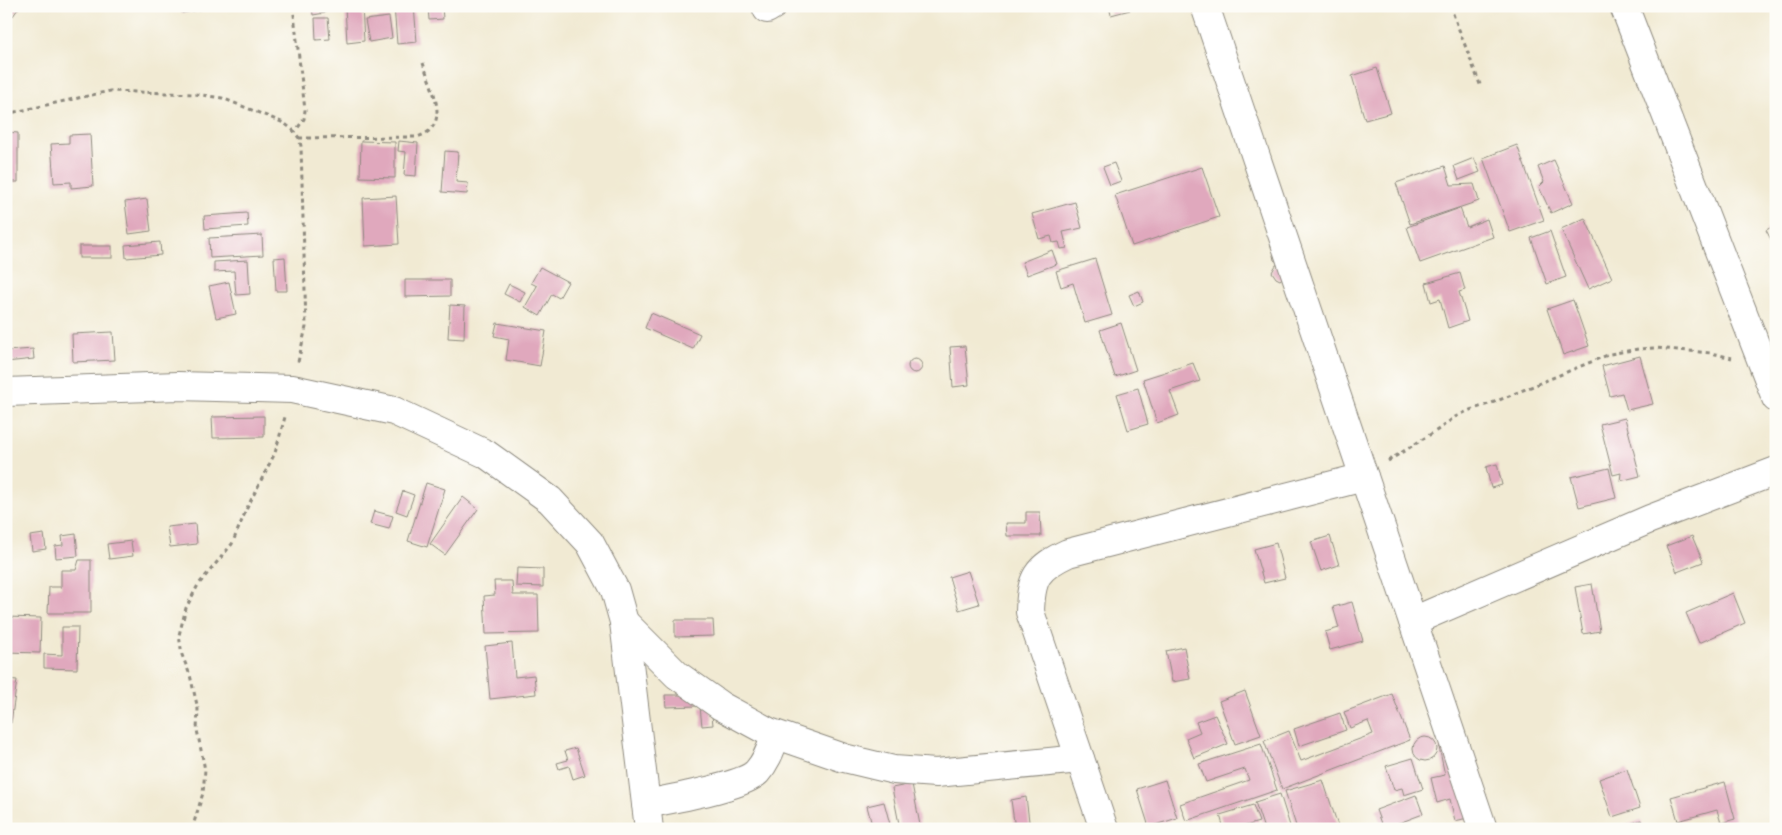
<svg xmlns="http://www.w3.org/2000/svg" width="1782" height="835" font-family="Cardo,serif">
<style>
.building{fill:#e0a8bd}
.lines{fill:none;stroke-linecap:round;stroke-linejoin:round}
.minor-casing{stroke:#8e8a7f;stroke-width:30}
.major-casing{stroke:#8e8a7f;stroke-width:30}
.path{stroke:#8e8a7f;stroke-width:3;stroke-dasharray:4 4;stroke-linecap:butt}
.minor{stroke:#fff;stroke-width:28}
.major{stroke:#fff;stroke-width:28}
</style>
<rect width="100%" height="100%" fill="#fdfcf7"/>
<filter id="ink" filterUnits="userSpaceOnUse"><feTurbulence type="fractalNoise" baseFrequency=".02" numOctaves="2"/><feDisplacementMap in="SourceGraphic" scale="10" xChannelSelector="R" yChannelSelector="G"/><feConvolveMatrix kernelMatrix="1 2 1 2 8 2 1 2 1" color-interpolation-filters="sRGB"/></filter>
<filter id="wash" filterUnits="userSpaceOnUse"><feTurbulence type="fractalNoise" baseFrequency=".0096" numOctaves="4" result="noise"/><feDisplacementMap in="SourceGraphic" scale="20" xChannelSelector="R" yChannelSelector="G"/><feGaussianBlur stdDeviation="1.12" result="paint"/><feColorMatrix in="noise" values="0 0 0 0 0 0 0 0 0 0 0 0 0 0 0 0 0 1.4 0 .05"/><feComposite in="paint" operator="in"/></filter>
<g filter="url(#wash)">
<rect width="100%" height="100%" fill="#f1ead3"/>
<g id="blocks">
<g class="building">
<polygon points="6,6 20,6 13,16 6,11"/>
<polygon points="180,6 203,6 204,9 182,13"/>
<polygon points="312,6 324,6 325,13 313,15"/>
<polygon points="345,6 362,6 364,41 347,43"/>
<polygon points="394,6 414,6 417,42 397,44"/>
<polygon points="428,6 442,6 443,19 429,20"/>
<polygon points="1109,6 1129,6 1130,10 1111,15"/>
<polygon points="389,17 392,38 369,42 365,20"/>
<polygon points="315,18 328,18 330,39 316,40"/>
<polygon points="1377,68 1391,113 1365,120 1352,76"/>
<polygon points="6,132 18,133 18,182 6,182"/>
<polygon points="90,134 93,186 71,188 71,182 54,183 51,144 69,143 69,135"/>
<polygon points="361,141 395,142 395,178 360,177"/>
<polygon points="399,141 418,143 416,176 404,175 406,152 398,151"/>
<polygon points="1517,145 1544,220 1510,232 1483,158"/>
<polygon points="445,151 458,152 456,182 468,183 467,194 442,192"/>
<polygon points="1474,158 1480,172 1459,180 1454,166"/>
<polygon points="1554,160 1573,203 1551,213 1539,187 1544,182 1538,167"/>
<polygon points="1114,163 1121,181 1110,185 1103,167"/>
<polygon points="1445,166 1451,185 1474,184 1479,201 1410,224 1396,183"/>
<polygon points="1202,167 1219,217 1132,246 1115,195"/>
<polygon points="396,196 399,244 365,246 363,198"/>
<polygon points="147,199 151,231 129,234 125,202"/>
<polygon points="1075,202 1082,228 1063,232 1067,248 1061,249 1059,242 1053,243 1051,236 1039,239 1032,214"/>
<polygon points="1460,208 1467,227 1487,219 1493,237 1420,263 1407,227"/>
<polygon points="247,213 248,226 205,229 204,216"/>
<polygon points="1585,218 1612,278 1588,289 1561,229"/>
<polygon points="1776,225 1776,249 1766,230"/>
<polygon points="1550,231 1566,277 1547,284 1531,238"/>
<polygon points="262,235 263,255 210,258 209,238"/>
<polygon points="160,242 161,255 126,258 125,245"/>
<rect x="79" y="246" width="33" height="12"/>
<polygon points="1280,249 1286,252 1288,256 1285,263 1281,264 1288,269 1288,274 1280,280 1276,278 1272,272 1276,265 1280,264 1274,260 1273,255 1276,251"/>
<polygon points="1052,250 1057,264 1027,275 1022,262"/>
<polygon points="285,257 287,291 276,291 274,258"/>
<polygon points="1095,259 1112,315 1085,323 1073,283 1061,287 1056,271"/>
<polygon points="248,260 250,294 236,295 234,271 214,272 214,262"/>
<polygon points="540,267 568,282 559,298 552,294 540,316 525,307 537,286 531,283"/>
<polygon points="1460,273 1465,290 1459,292 1468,321 1448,328 1440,299 1431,302 1426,283"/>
<polygon points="405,280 450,280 450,296 405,297"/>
<polygon points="229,282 236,314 216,318 209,286"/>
<polygon points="509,284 525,292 520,302 504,294"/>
<polygon points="1139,291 1143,302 1134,306 1129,295"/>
<polygon points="1573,300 1589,346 1563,355 1547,309"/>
<polygon points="450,305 465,306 464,339 448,338"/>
<polygon points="651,313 700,334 693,349 645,328"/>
<polygon points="497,323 546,331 540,366 506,360 509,339 494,336"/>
<polygon points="1121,323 1136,370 1115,377 1100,330"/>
<polygon points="113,332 115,360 73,362 72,334"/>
<polygon points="965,346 969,385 953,387 950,347"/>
<polygon points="33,349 34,359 6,362 6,351"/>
<polygon points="1640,356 1653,404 1627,410 1622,393 1610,396 1602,366"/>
<circle cx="915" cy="366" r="7"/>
<polygon points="1193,363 1200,381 1170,391 1179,415 1157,423 1143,379"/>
<polygon points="1138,388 1148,424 1128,430 1117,394"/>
<polygon points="264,416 264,437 213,438 212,417"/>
<polygon points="1625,418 1640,476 1620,481 1621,473 1613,475 1600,424"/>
<polygon points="1497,464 1502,485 1491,488 1486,467"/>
<polygon points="1609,468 1616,498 1579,507 1571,477"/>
<polygon points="426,483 445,489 427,547 408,541"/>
<polygon points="403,491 414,495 407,515 396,511"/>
<polygon points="463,497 478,509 445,555 430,544"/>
<polygon points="374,511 393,516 389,529 370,524"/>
<polygon points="1026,512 1040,512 1041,536 1007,536 1006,523 1026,523"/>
<polygon points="195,524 197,544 170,547 167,527"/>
<polygon points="44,534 46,549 32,551 30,536"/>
<polygon points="76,534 78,556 56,558 55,546 63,545 62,536"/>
<polygon points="1330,536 1339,565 1321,571 1311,542"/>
<polygon points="1692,536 1703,562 1677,572 1666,546"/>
<polygon points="131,541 133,556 109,559 107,544"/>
<polygon points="1276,543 1285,578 1264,583 1254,549"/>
<polygon points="79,560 91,560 91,613 48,613 49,587 61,587 61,570 76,570"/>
<polygon points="517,568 543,569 543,587 516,586"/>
<polygon points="968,571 979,604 959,610 949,577"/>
<polygon points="494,581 512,581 513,595 538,595 539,633 486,634 484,596 495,595"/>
<polygon points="1592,584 1600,631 1583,634 1575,587"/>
<polygon points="1733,593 1745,623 1699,643 1686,613"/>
<polygon points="1352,602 1363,641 1330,650 1325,632 1339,628 1333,607"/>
<polygon points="6,617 41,618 40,653 6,652"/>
<polygon points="675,620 713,620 714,636 675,637"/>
<polygon points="62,627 78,627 77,669 44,668 44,654 62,655"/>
<polygon points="512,643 515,677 534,675 536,694 490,699 485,646"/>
<polygon points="1184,647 1190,679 1172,682 1166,651"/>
<polygon points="6,679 17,680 11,723 6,723"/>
<polygon points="1245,691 1261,735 1235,744 1219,701"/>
<polygon points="1392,694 1410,740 1282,789 1264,741 1289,731 1301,761 1373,734 1368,721 1350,728 1344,712"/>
<polygon points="665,695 697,695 697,706 666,707"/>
<polygon points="711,706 713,725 702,726 700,707"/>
<polygon points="1340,713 1346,730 1299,746 1294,729"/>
<polygon points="1215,715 1228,744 1194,758 1186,738 1200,732 1196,722"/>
<circle cx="1425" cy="749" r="12"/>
<polygon points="1458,742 1476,816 1455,821 1450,799 1437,803 1431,778 1445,775 1439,747"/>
<polygon points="1261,744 1277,790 1186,821 1180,804 1249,780 1245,769 1206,782 1199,764"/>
<polygon points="576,748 585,775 573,779 569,766 559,769 557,763 568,760 565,751"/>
<polygon points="1413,758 1423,789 1404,795 1402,788 1394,790 1386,766"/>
<polygon points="1627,769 1640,808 1612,817 1599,779"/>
<polygon points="1165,780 1177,818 1149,827 1137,789"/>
<polygon points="1323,780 1339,829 1297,829 1285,791"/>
<polygon points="1725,782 1735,819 1721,823 1717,810 1678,821 1671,797"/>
<polygon points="912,784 920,825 900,829 892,788"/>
<polygon points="1280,794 1291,829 1264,829 1255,802"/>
<polygon points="1416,795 1423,814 1383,829 1376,810"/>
<polygon points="1026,797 1030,829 1015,829 1011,800"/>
<polygon points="884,802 891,828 873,829 867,806"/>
<polygon points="1253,805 1259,822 1235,829 1224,829 1220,815"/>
<polygon points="1641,820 1644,829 1617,829"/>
</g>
</g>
</g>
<g filter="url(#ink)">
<use href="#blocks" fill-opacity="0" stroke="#8e8a7f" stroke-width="1"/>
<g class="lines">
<g class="minor-casing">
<g id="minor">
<polyline points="1624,6 1776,398"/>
<polyline points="767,9 772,6"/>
<polyline points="6,392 178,386 292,389 394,411 486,454 550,500 590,543 615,590 624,622 649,829"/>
<polyline points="1413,621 1650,519 1776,471"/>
<polyline points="624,622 677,675 721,706 769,732 844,758 894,770 936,773 1080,759"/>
<path d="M 646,804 C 669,799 743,787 757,772 C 767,761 771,748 776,735"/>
<path d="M 1104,829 L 1030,612 C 1031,578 1036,568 1068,553 L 1364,477"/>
</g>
</g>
<g class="major-casing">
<polyline id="major" points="1205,6 1483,829"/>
</g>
<g class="path">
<polyline points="293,6 305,110 304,119 295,132"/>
<polyline points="1450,6 1481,87"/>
<polyline points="6,114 110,91 195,94 222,98 284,123 293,130 299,138 301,146 306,327 298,362"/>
<path d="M 299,138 L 417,137 C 453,126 431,88 423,63"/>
<polyline points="1388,461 1439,429 1455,417 1470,410 1492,403 1610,354 1638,349 1656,348 1711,353 1732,358"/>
<polyline points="192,829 203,793 205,770 197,730 198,709 190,675 182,655 179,635 186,608 198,585 232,544 247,508 275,453 285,417"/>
</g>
<use href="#minor" class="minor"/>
<use href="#major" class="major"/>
</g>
</g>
<rect width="1782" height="835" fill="none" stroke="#fdfcf7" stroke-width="25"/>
</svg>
